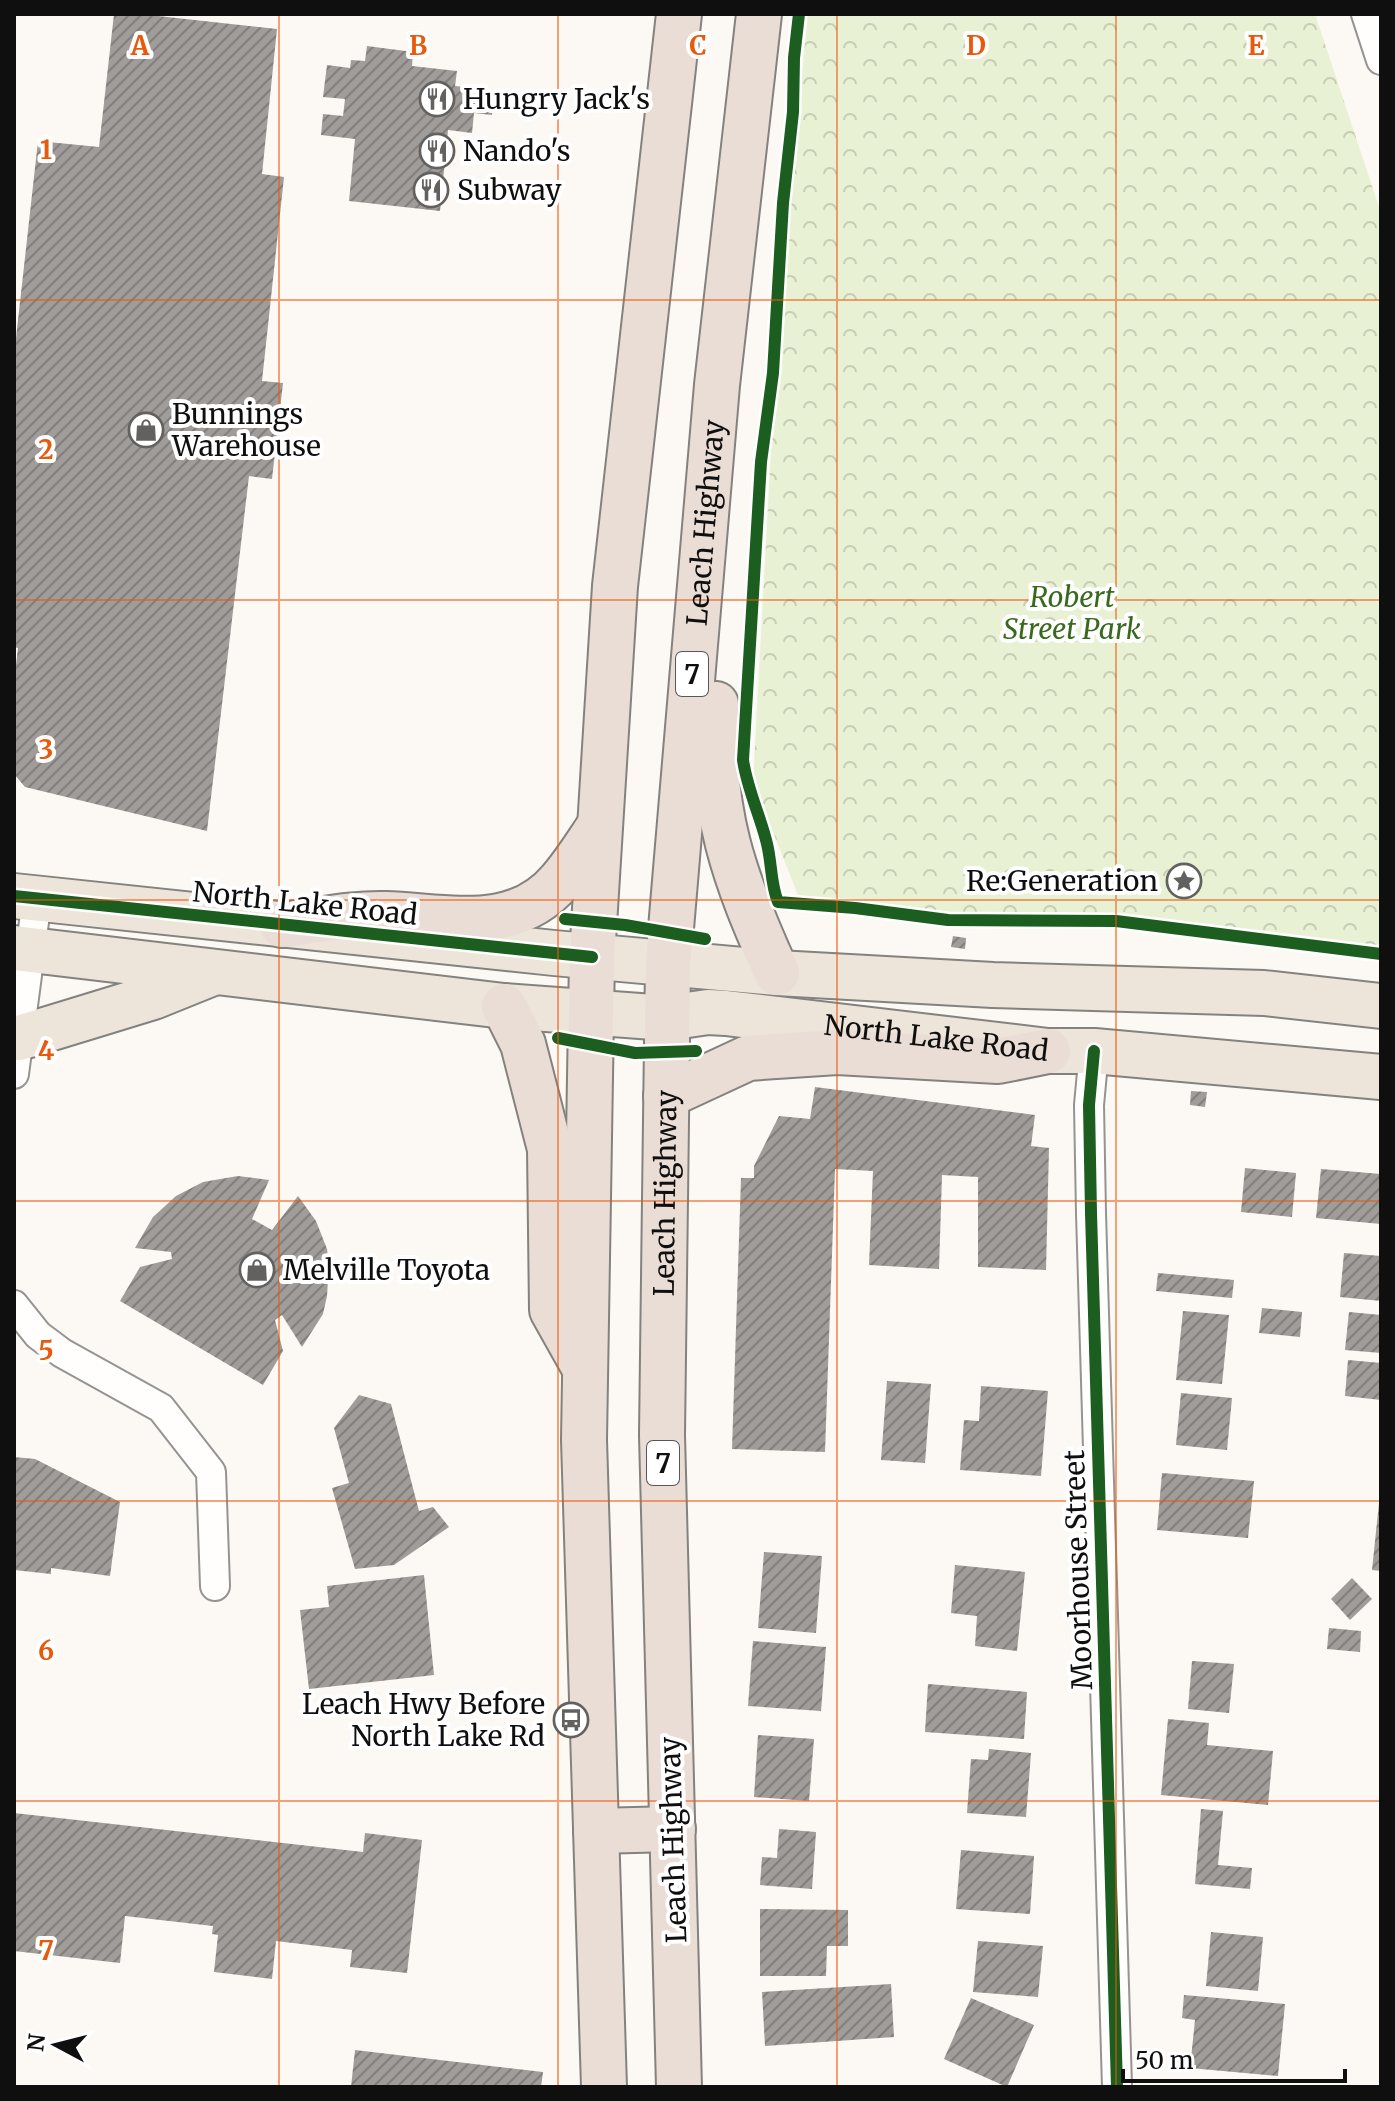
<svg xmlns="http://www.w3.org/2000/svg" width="1395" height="2101" font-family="Merriweather,serif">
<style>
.park{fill:url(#park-crowns)}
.building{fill:url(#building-hatch)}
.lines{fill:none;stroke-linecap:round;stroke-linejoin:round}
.street-casing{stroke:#969492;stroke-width:32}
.primary-casing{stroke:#83827f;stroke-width:48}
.highway-casing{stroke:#83827f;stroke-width:48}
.street{stroke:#fffefd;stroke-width:28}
.primary{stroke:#ede5d9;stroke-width:44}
.highway{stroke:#eaddd6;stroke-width:44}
.cycleway-casing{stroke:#fff;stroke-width:17}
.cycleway{stroke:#1b5e20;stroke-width:12}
.grid{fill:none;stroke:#e8590c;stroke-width:2;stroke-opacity:0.55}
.labels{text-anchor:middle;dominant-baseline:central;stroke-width:8;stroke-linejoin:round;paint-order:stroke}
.shield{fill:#fff;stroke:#575757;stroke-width:2}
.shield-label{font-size:26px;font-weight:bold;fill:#0f0f0f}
.poi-label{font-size:28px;fill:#0f0f0f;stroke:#fff;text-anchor:start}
.street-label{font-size:28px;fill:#0f0f0f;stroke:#fff}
.park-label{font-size:28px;font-style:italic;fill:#38691d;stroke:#fff}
.grid-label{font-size:26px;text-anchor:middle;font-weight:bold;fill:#e8590c;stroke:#fff;stroke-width:8;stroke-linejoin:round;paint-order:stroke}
</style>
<defs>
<pattern id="park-crowns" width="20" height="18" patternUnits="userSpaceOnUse" patternTransform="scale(2)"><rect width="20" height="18" fill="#e9f1d4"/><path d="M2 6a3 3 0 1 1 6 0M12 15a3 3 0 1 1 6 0" fill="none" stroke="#c7cdb5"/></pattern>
<pattern id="building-hatch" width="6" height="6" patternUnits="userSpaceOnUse" patternTransform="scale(2)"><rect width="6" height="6" fill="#a09c99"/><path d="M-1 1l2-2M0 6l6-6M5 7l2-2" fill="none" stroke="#817e7b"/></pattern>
</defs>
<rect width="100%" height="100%" fill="#fcf9f4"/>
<polygon class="park" points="808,14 1315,14 1381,213 1381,951 800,900 753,782 771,450 788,208"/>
<g class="building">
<polygon points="114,14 140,14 277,29 262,174 284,177 262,381 283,383 272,479 249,476 207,831 25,787 14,774 14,681 18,648 14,647 14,356 38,141 99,147"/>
<polygon points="367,46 413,52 412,66 457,71 455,86 494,90 492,115 474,113 472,133 448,130 440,211 349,201 355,139 321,135 323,114 343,116 345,99 323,97 327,65 350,68 351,60 365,61"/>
<polygon points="953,936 966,938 965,949 951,947"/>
<polygon points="815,1087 1035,1115 1031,1146 1049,1148 1046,1270 978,1267 978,1177 942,1175 939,1269 869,1265 873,1171 835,1169 825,1452 732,1449 741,1178 754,1178 754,1166 779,1116 810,1119"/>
<polygon points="1191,1091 1207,1092 1205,1107 1190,1105"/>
<polygon points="1245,1168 1296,1173 1292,1217 1241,1212"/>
<polygon points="1321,1169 1381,1174 1381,1224 1316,1218"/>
<polygon points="238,1176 269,1180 252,1219 272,1230 298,1196 316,1221 327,1249 329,1264 327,1296 323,1314 302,1347 282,1315 275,1320 283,1351 263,1385 120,1301 140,1267 172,1259 171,1252 135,1248 153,1217 176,1196 203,1182"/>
<polygon points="1344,1253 1381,1256 1381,1301 1340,1297"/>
<polygon points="1158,1273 1234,1280 1232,1298 1156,1291"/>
<polygon points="1262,1308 1302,1312 1300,1337 1259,1333"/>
<polygon points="1183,1311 1229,1315 1222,1384 1176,1380"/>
<polygon points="1349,1312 1381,1315 1381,1353 1345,1350"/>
<polygon points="1348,1360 1381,1363 1381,1400 1345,1396"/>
<polygon points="887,1381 931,1384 925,1463 881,1460"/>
<polygon points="981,1386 1048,1391 1041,1476 960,1470 964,1420 979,1421"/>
<polygon points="1181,1393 1232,1398 1227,1450 1176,1445"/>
<polygon points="359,1395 391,1404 419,1511 433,1507 449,1527 394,1565 355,1569 332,1488 349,1483 334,1428"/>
<polygon points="14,1457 35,1459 120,1502 110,1576 51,1568 51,1574 14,1570"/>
<polygon points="1162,1473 1254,1481 1248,1538 1157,1530"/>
<polygon points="1379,1503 1381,1503 1381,1571 1372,1570"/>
<polygon points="764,1552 822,1556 816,1633 758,1628"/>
<polygon points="955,1565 1025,1572 1017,1651 975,1646 977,1616 951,1613"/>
<polygon points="424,1575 434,1675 309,1689 300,1610 329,1607 327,1586"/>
<polygon points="1352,1578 1372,1599 1350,1620 1331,1599"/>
<polygon points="1329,1628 1361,1631 1360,1652 1327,1649"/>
<polygon points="753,1641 826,1647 821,1711 748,1706"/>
<polygon points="1192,1661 1234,1664 1229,1713 1188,1709"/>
<polygon points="928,1684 1027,1692 1024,1739 925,1732"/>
<polygon points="1168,1719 1209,1723 1207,1745 1273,1751 1268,1805 1161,1795"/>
<polygon points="758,1735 814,1739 809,1801 754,1797"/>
<polygon points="989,1749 1031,1753 1026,1817 967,1813 971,1759 988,1760"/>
<polygon points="1201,1809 1223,1811 1218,1865 1252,1868 1250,1889 1195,1884"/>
<polygon points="14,1813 363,1852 365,1833 422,1840 407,1973 350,1967 352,1950 276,1941 272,1979 214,1972 218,1935 212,1934 213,1926 125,1916 120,1963 14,1951"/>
<polygon points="779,1829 816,1832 812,1889 760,1885 762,1857 777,1858"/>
<polygon points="961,1850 1034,1856 1030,1914 956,1909"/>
<polygon points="760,1909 848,1910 848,1946 827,1946 826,1976 760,1976"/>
<polygon points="1211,1932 1263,1937 1258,1991 1206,1986"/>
<polygon points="978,1941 1043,1946 1038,1997 973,1992"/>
<polygon points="891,1984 894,2037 765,2046 762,1992"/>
<polygon points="1184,1995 1285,2004 1278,2076 1190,2068 1195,2020 1182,2018"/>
<polygon points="971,1998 1034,2025 1007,2087 944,2059"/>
<polygon points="355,2050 543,2072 541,2087 351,2087"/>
</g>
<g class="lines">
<g class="street-casing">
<g id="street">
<polyline points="1366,14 1381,60"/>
<polyline points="1094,1051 1089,1105 1091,1213 1117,2087"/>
<polyline points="14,1074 37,899"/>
<polyline points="14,1305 38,1335 62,1353 161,1408 211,1472 215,1586"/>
</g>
</g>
<g class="primary-casing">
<g id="primary">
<polyline points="14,896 554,953 777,973 993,985 1264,993 1381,1006"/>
<path id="s1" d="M 14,948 L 504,1006 L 667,1018 L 708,1012 L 726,1013 L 1048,1051 L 1094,1051 L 1381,1077"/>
<polyline points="19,1038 153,997 210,974"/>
</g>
</g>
<g class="highway-casing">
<g id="highway">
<path d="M 716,704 C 709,810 734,879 777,973"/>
<path d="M 282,925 C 316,921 351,913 386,914 C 448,916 514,935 560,881 C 575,864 587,844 600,825"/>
<polyline points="504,1006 523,1044 550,1149 552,1310 584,1367"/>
<polyline points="666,1096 748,1058 837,1052 998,1061 1048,1051"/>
<polyline points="596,1831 673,1829"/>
<polyline points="604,2087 584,1440 592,957 615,586 679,14"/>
<path id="s2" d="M 679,2087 L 662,1435 L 668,964 L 717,385 L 759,14"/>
</g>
</g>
<use href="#street" class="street"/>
<use href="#primary" class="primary"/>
<use href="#highway" class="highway"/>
<g class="cycleway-casing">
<g id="cycleway">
<path d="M 799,14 L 794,58 L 793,112 L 783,203 L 773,373 L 761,462 L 743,760 C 747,788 759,813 766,840 C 772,860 770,883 778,902 L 855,908 L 948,920 L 1116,921 L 1381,954"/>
<polyline points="14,896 592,957"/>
<polyline points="565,919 625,925 705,939"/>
<polyline points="558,1038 635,1053 696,1051"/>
<polyline points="1094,1051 1089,1105 1091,1213 1117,2087"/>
</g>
</g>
<use href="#cycleway" class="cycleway"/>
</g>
<path class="grid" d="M 279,14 L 279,2087M 558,14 L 558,2087M 837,14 L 837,2087M 1116,14 L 1116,2087M 14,300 L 1381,300M 14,600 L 1381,600M 14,900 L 1381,900M 14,1201 L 1381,1201M 14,1501 L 1381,1501M 14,1801 L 1381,1801"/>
<defs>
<g id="restaurant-ring" transform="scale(1.8)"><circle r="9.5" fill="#fff" stroke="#62615f" stroke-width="1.5"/><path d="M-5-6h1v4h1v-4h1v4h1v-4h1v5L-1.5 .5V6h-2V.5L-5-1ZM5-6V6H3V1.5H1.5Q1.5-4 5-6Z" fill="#62615f"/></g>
<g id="shop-ring" transform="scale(1.8)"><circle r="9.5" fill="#fff" stroke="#62615f" stroke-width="1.5"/><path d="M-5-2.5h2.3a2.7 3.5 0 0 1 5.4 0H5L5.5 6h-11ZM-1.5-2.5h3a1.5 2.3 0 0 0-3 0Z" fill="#62615f"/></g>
<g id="sight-ring" transform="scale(1.8)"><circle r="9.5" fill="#fff" stroke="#62615f" stroke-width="1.5"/><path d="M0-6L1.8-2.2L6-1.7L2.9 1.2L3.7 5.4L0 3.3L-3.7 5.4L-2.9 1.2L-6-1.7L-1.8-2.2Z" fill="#62615f"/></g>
<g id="bus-ring" transform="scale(1.8)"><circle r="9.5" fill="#fff" stroke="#62615f" stroke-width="1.5"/><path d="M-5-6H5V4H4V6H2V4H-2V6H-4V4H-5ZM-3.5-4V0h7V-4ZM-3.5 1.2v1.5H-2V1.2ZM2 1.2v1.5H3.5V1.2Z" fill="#62615f"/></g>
</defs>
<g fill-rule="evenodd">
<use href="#restaurant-ring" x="437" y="99"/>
<use href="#restaurant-ring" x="437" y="151"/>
<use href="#restaurant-ring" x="431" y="190"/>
<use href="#shop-ring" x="146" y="430"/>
<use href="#sight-ring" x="1184" y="881"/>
<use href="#shop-ring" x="257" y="1270"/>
<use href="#bus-ring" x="571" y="1720"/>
</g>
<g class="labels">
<g class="shield">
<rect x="676" y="652" width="32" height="44" rx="6"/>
<rect x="647" y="1441" width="32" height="44" rx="6"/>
</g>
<g class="shield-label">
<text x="692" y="674">7</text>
<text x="663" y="1463">7</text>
</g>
<g class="poi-label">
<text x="463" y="99">Hungry Jack's</text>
<text x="463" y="151">Nando's</text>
<text x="457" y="190">Subway</text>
<text x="172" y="414">Bunnings<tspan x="172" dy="32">Warehouse</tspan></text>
<text x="1158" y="881" text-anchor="end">Re:Generation</text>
<text x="283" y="1270">Melville Toyota</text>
<text x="545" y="1704" text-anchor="end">Leach Hwy Before<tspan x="545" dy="32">North Lake Rd</tspan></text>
</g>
<g class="street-label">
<text stroke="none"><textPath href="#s2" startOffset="1566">Leach Highway</textPath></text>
<text transform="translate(305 903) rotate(6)">North Lake Road</text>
<text stroke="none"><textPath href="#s1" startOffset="928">North Lake Road</textPath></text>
<text stroke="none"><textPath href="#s2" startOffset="894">Leach Highway</textPath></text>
<text transform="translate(1078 1570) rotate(-92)">Moorhouse Street</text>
<text transform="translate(673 1840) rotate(-92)">Leach Highway</text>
</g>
<g class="park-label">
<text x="1072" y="597">Robert<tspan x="1072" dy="32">Street Park</tspan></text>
</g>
</g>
<g class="grid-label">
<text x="140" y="55">A</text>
<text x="418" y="55">B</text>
<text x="698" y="55">C</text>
<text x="976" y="55">D</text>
<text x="1256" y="55">E</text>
<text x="46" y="159">1</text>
<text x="46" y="459">2</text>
<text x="46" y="759">3</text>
<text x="46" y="1060">4</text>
<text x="46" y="1360">5</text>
<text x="46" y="1660">6</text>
<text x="46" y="1960">7</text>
</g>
<rect width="1395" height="2101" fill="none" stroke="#0f0f0f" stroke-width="32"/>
<g transform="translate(56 2045) rotate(277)" stroke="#ffffff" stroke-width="6" paint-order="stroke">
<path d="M0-6L14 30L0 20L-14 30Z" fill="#0f0f0f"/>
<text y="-12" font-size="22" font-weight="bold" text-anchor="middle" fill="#0f0f0f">N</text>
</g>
<path d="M1123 2069v12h222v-12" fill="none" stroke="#0f0f0f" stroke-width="4"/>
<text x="1135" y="2069" font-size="24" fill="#0f0f0f" stroke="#ffffff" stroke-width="6" paint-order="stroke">50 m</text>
</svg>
